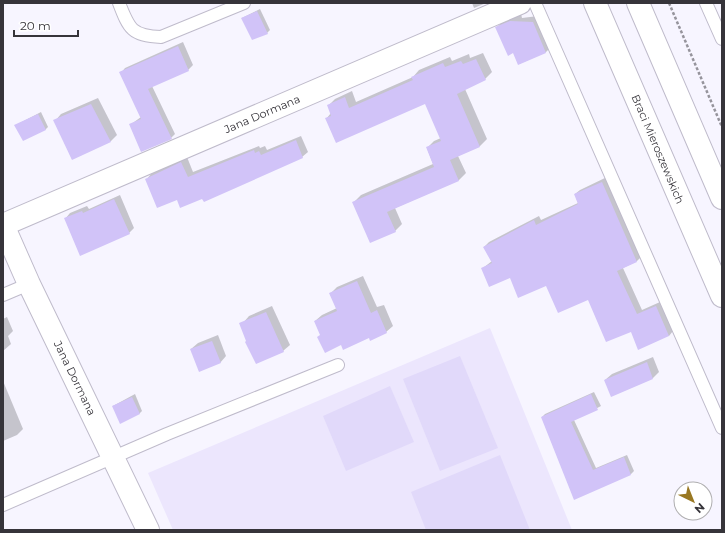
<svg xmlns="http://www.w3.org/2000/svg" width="725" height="533" font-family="Montserrat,sans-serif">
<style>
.built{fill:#ece6fd}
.green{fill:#e1d9fa}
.shadow{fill:#0003}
.building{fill:#d1c3f8}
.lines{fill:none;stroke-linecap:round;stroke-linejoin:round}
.service-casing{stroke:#bfbbcb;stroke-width:14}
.minor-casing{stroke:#bfbbcb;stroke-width:24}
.secondary-casing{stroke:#bfbbcb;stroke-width:24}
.path{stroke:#96949c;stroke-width:2.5;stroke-dasharray:3 2;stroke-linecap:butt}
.service{stroke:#fff;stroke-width:12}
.minor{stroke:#fff;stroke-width:22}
.secondary{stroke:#fff;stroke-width:22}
.labels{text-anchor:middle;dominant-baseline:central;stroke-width:3;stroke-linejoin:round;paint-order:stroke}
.street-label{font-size:11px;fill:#36343a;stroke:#fff}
</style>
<rect width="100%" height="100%" fill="#f7f5ff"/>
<polygon class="built" points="490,328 572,530 173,530 148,473"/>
<g class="green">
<polygon points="460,356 498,448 440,471 403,379"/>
<polygon points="390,386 414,442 346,471 323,416"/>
<polygon points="500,455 530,530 426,530 411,492"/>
</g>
<g class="shadow">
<polygon points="472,3 486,3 474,8"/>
<polygon points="260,9 270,30 267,33 242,18"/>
<polygon points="521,14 522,18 538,16 552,46 546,52 519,64 514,52 497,27 503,21"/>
<polygon points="183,42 193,65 188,70 152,86 175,134 171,138 130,125 141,117 121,73 125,68"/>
<polygon points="483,53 492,72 485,79 465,89 487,139 480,146 458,156 466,173 459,180 395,208 402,224 395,231 354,202 361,195 433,164 427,148 434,141 441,138 426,103 326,119 331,113 328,106 335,99 352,91 356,102 413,77 419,70 450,57 452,61 469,54 470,58"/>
<polygon points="98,98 117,135 111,141 72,159 55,121 61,114"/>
<polygon points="41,112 48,127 45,130 16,125"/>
<polygon points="301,136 308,152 302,157 203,198 177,198 146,180 151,174 187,157 193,172 259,146 260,148 265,146 267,150"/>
<polygon points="607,177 641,257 637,261 623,268 642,310 660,302 673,331 669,336 631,331 588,299 547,285 511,277 483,268 492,261 484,247 489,242 539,216 541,220 578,203 575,194 580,190"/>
<polygon points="120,195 134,228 129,233 65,219 70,213 87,206 89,209"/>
<polygon points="363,276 377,307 384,305 393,326 386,332 342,344 321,334 315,321 322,315 337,308 330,294 337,287"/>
<polygon points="272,306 290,345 283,351 243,323 249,316"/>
<polygon points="7,317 13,331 8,336 11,344 3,351 3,319"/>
<polygon points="218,335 226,356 220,363 191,349 198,343"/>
<polygon points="653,357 659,372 653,378 611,395 605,380 612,374"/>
<polygon points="3,381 23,429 17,435 3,441"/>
<polygon points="594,392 601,406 574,420 596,468 627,455 634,471 631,474 574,498 542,417 545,414"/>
<polygon points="135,394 142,411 139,414 113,406"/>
</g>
<g class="building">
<polygon points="257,11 268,34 252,40 241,18"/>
<polygon points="510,21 533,22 546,53 518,65 513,53 508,56 495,27"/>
<polygon points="178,46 189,71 148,89 172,139 141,152 129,124 141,119 119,72"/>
<polygon points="476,59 486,80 457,94 480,147 450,160 459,181 387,212 396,232 370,243 352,202 434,167 426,147 441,141 425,104 336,143 325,118 331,116 327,105 345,97 349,108 413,80 411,77 443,63 445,67 461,61 463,64"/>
<polygon points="91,104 111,142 72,160 53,120"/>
<polygon points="38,114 46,130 23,141 14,125"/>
<polygon points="296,140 303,158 204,202 202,199 180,208 177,200 157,208 145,179 181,162 188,177 254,150 255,153 259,151 261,155"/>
<polygon points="602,182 637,262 617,271 637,314 656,306 669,336 638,350 631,332 606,342 588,300 558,313 546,286 518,298 510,278 489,287 481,268 492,263 483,247 534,220 536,225 578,204 574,194"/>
<polygon points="114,199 130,234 80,256 64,218 82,211 83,213"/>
<polygon points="357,281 371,313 377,310 387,333 370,341 369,338 343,350 341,345 325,353 317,337 320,335 314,321 337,311 329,293"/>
<polygon points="266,312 284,352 256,364 245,342 246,341 239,323"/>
<polygon points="212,341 221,363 199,372 190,349"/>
<polygon points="647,362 653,379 611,397 604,380"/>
<polygon points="591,394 598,410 571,422 593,470 624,457 631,475 574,500 541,417"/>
<polygon points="132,397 140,414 120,424 112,406"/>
</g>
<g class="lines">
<g class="service-casing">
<g id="service">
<path d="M 119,3 C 129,29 132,36 161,37 L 244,3"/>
<polyline points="535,3 722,428"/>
<polyline points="706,3 722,39"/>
<polyline points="3,295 29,284"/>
<polyline points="3,505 167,434 338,365"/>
</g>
</g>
<g class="minor-casing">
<polyline id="minor" points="148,530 29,284 3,225 520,3"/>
</g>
<g class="secondary-casing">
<g id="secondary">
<polyline points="595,3 722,296"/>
<polyline points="638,3 722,198"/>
</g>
</g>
<polyline class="path" points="669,3 722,127"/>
<use href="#service" class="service"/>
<use href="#minor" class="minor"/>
<use href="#secondary" class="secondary"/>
</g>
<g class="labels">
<g class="street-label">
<text transform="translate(262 114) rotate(-23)">Jana Dormana</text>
<text transform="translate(658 149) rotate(67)">Braci Mieroszewskich</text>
<text transform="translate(75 378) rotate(64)">Jana Dormana</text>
</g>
</g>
<rect width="725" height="533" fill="none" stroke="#36343a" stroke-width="8"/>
<g transform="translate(693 501) rotate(137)"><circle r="19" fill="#ffffff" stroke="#afaeb0"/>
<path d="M0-3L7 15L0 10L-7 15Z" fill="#997822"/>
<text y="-6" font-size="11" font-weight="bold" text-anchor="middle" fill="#36343a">N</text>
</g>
<path d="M14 30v6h64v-6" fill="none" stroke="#36343a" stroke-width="2"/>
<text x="20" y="30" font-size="12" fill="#36343a" stroke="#ffffff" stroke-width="3" paint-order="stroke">20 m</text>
</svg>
